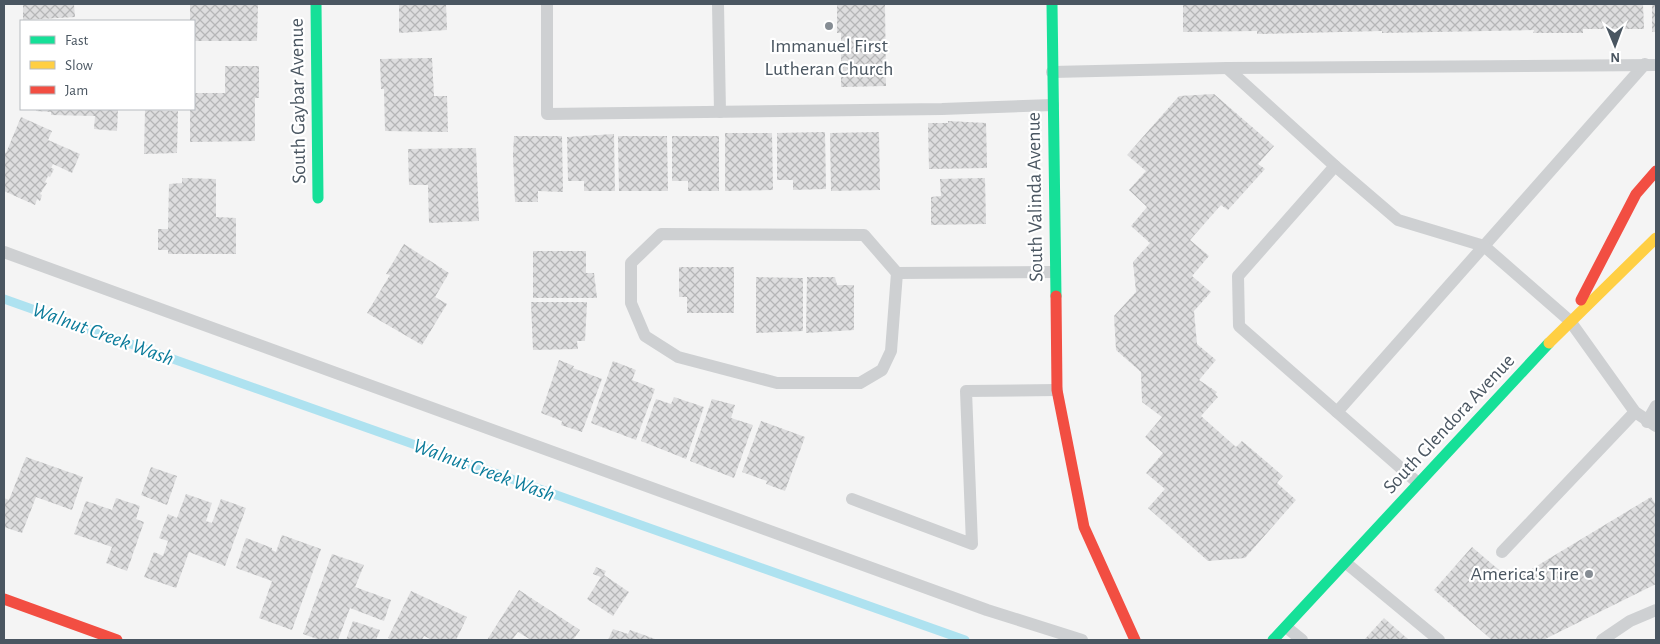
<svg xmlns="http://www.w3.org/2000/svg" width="1660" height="644" font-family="'Alegreya Sans',sans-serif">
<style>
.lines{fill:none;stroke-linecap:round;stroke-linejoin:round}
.stream{stroke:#aee2f0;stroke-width:9}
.building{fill:url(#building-cross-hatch)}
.lane{stroke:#ced0d2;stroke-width:12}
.fast{stroke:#16e098;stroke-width:11}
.slow{stroke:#ffcf43;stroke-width:11}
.jam{stroke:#f24e42;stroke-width:11}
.poi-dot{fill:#868d94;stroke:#fff;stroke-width:2}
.labels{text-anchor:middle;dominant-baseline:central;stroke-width:4.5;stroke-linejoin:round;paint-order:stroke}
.poi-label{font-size:20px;fill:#4a5661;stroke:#fff}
.street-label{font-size:20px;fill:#4a5661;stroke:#fff}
.water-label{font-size:21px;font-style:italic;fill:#0c7c9b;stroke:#fff}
</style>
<defs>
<pattern id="building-cross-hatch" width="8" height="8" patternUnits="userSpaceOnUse" patternTransform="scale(1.25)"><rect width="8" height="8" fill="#ddddde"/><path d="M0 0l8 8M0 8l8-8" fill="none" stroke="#b5b6b7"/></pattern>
</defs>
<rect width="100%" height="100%" fill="#f4f4f4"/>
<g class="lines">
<polyline class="stream" points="4,299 965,640"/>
</g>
<g class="building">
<polygon points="23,4 74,4 75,17 23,20"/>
<polygon points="190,4 258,5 257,41 194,41 194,21 190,21"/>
<polygon points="399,4 446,4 447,30 399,33"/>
<polygon points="837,4 885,4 886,86 841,87 841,33 837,33"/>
<polygon points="1183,4 1643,4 1644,29 1583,29 1583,33 1533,33 1534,30 1382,33 1382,31 1257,34 1257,31 1183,32"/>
<rect x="1652" y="4" width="4" height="28"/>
<polygon points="432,58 434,96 447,96 448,132 385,131 384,89 381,89 380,59"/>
<polygon points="225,66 259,66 259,98 255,98 255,141 190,142 190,109 194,109 194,93 225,93"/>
<polygon points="1214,94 1274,146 1258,164 1265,169 1228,210 1221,205 1190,240 1209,256 1192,276 1211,292 1194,311 1197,344 1216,360 1199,380 1217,392 1215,394 1218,397 1201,416 1236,447 1242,441 1283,476 1277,483 1296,500 1245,558 1208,561 1148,508 1165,489 1146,473 1163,453 1145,437 1162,417 1142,402 1141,372 1116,350 1114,316 1136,292 1133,262 1150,243 1131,226 1147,207 1129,190 1146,171 1127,155 1179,96"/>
<polygon points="36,109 118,109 117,131 94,129 95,116 51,115 51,112 36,111"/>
<polygon points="145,110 178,111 177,153 144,154"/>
<polygon points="21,117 52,131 48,140 80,154 72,173 53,164 51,168 54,169 50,177 48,176 45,182 47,183 40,194 42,195 40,201 37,199 35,205 4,191 4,152 6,153"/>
<polygon points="948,121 986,123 987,168 929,169 928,123 948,123"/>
<polygon points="825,132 826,189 793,190 793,180 777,180 777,133"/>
<polygon points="879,132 880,190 831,191 830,133"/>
<polygon points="725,133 772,133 773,190 725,191"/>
<polygon points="614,134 615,191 584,191 584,181 568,181 567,137"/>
<polygon points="514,136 562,136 563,192 538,191 538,202 515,202 513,155"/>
<polygon points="618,136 667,136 668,191 619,191"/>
<polygon points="672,136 719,136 719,191 688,191 688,181 672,181"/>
<polygon points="476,148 479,221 429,223 428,185 409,185 408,149"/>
<polygon points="182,178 216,179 216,217 236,218 236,254 168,254 168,250 158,250 158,229 168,229 169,184 182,183"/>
<polygon points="985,178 986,224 931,225 931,197 941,196 940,179"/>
<polygon points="404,244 449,273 435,297 447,304 422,345 367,313 390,275 386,274"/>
<polygon points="533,251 586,251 586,273 594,273 597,298 533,298"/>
<polygon points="679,267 734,267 734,313 687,313 687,297 679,297"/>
<polygon points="756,277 803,278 803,331 756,333"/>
<polygon points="807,277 835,277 837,285 854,285 854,330 806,333"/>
<polygon points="531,302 587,302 585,341 577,341 578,349 533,350"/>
<polygon points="559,360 574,366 573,368 602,379 582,432 561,425 562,421 541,413"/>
<polygon points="613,361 636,370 632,380 655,389 636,440 591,423"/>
<polygon points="674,397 704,407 686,459 641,441 656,399 671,404"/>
<polygon points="712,399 735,405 731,418 753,425 734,478 690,461"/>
<polygon points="761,421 805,437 785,491 766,484 767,481 742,472"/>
<polygon points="26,457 83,477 72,510 36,497 22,533 4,527 4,498 9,500"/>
<polygon points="151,467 177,476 167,505 141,495"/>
<polygon points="186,494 212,503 206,521 212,523 221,499 246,508 225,566 189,552 176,588 144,577 154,552 163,556 168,541 159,538 168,514 177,518"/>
<polygon points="1651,497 1656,505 1656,584 1543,640 1492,640 1434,590 1472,547 1512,581"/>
<polygon points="116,498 140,506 136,519 144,522 127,571 106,563 112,547 74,534 86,501 112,510"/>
<polygon points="282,535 321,549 292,630 259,618 272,581 236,568 246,538 272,548 272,550 276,552"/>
<polygon points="332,554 364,565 355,587 391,600 384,621 350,608 338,640 320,640 303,634"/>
<polygon points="596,567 606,571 604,575 629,592 613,616 587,599 601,577 593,574"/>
<polygon points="519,590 580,630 573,640 531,640 518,632 512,640 487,640"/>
<polygon points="411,591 467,617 456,640 432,640 424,636 422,640 393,640 388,638"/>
<polygon points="1384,618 1409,640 1364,640"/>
<polygon points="353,621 380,630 376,640 346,640"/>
<polygon points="613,629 628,634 630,630 658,640 608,640"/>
</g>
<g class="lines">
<g class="lane">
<polyline points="547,4 547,114 942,109 1053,105"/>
<polyline points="718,4 720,112"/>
<polyline points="1227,68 1335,166 1238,276 1239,326 1337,412 1645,64"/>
<polyline points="1052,72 1227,68 1656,65"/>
<polyline points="1335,166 1398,220 1484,246 1570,321 1635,412 1656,426"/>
<polyline points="4,252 987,610 1082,640"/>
<polyline points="897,273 891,351 882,370 860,383 777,383 678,357 645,336 631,303 631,263 661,234 864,235 897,273 1055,272"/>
<polyline points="1337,412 1418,483"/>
<polyline points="1647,422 1656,406"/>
<polyline points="852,499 972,544 966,391 1057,390"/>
<polyline points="1502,552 1635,412"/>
<polyline points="1346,563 1439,640"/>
<polyline points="1286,627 1302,640"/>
<polyline points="1602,640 1630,621 1656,610"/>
</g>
<g class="fast">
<polyline points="316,4 318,198"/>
<polyline points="1052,4 1056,296"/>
<polyline points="1273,640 1549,343"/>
</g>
<polyline class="slow" points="1549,343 1656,238"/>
<g class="jam">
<polyline points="1056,296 1057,390 1084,527 1135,640"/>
<polyline points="1581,300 1636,194 1656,171"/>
<polyline points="4,599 117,640"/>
</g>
</g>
<g class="poi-dot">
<circle cx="829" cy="26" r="5"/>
<circle cx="1589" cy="574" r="5"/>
</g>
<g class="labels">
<g class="poi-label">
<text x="829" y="46">Immanuel First<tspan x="829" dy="23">Lutheran Church</tspan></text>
<text x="1579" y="574" text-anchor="end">America's Tire</text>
</g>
<g class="street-label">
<text transform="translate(298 101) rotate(-91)">South Gaybar Avenue</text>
<text transform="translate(1035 197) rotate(-91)">South Valinda Avenue</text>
<text transform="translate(1449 424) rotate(-47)">South Glendora Avenue</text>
</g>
<g class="water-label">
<text transform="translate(103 334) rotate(20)">Walnut Creek Wash</text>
<text transform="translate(484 470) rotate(20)">Walnut Creek Wash</text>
</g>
</g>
<rect width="1660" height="644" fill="none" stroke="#4a5661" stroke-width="10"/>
<rect x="20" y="20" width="175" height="90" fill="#ffffff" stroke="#b7bbc0"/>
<rect x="30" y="36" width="25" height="8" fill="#16e098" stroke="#b7bbc0"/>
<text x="65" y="45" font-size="15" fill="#4a5661">Fast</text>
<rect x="30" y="61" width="25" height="8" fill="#ffcf43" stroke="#b7bbc0"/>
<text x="65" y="70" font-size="15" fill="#4a5661">Slow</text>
<rect x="30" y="86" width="25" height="8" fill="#f24e42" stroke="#b7bbc0"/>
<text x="65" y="95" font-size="15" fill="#4a5661">Jam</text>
<g transform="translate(1615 45) rotate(179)" stroke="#ffffff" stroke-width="4" paint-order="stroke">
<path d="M0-4L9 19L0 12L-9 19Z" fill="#4a5661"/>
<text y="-8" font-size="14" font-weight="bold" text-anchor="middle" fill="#4a5661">N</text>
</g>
</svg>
